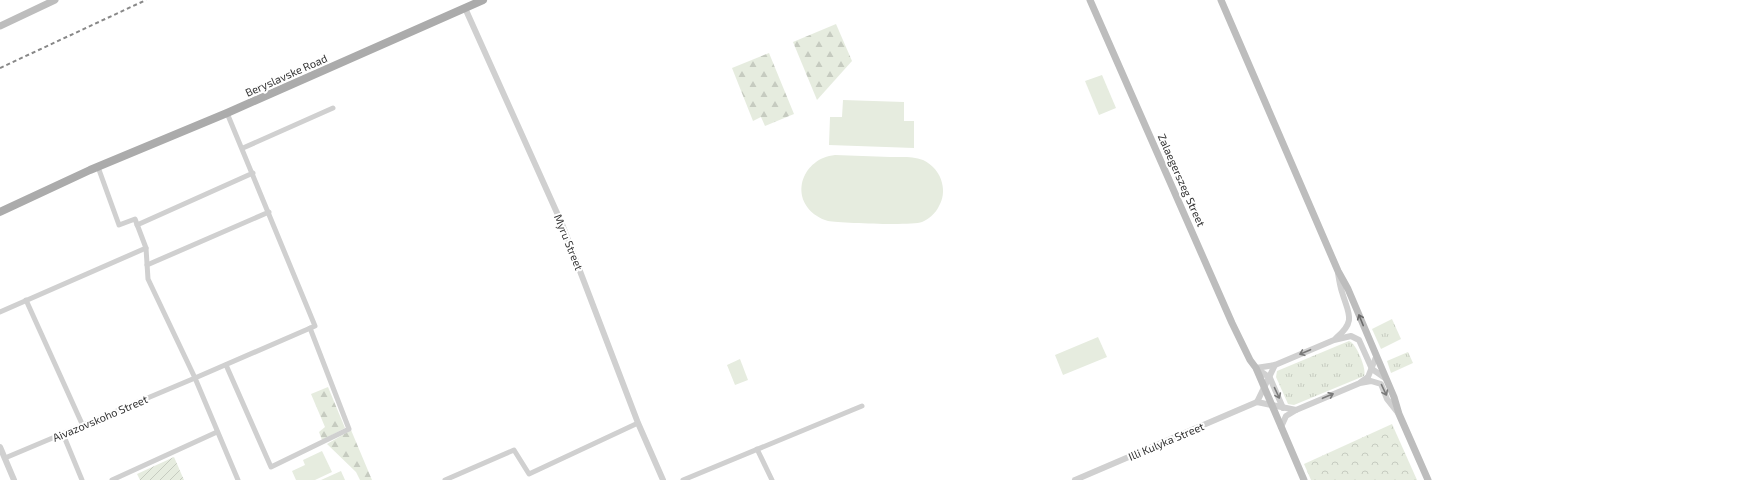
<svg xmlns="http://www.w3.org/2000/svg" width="1748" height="480" font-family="'Exo 2',sans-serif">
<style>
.grass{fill:url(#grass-tufts)}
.forest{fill:url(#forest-firs)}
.park{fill:url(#park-crowns)}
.garden{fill:url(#garden-furrows)}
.pitch{fill:#e6ecdf}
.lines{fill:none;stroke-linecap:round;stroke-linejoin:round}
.minor{stroke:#d0d0d0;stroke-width:5}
.tertiary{stroke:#d0d0d0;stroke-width:6}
.secondary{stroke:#bdbdbd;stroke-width:7}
.primary{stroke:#ababab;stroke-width:8}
.rail{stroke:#888;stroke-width:2;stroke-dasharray:4 3;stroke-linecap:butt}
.oneway{stroke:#6a6a6a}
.oneway2{stroke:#7a7a7a}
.labels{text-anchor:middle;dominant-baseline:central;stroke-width:4;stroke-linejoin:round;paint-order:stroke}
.street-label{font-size:11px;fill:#333;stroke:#fff}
</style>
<defs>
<pattern id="grass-tufts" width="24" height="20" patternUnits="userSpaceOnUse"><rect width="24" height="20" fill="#e6ecdf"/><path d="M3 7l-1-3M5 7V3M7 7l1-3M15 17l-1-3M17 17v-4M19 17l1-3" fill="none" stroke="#c6cbc0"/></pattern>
<pattern id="forest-firs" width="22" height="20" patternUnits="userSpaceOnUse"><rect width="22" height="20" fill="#e6ecdf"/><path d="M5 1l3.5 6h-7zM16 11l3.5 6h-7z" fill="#c6cbc0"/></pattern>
<pattern id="park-crowns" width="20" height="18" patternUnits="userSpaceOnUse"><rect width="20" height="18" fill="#e6ecdf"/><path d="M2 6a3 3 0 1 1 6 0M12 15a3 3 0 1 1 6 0" fill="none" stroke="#c6cbc0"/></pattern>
<pattern id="garden-furrows" width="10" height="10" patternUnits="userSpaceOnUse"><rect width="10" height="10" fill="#e6ecdf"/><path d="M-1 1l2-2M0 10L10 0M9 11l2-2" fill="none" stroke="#c6cbc0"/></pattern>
</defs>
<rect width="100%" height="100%" fill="#fff"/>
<g class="grass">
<polygon points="1392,319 1401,339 1381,349 1372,329"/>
<path d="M 1349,341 C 1356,343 1367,369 1364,376 L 1294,405 L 1288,404 L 1276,377 L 1277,371 Z"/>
<polygon points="1408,352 1413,363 1391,373 1387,361"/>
</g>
<g class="forest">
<polygon points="836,24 852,61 817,100 793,42"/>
<polygon points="769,53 794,114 765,126 761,117 753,121 732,68"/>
<polygon points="328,387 345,428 322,440 319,432 325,427 311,394"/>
<polygon points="351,430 372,480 360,480 356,472 327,444"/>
</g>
<polygon class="park" points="1392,424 1417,480 1311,480 1304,464"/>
<polygon class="garden" points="174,457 184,480 140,480 137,474"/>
<g class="pitch">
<polygon points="1102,75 1116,108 1099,115 1085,81"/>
<polygon points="843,100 904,102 904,121 914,121 914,148 829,145 830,117 842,117"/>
<path d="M 835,155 C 853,156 872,156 890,157 C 901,157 913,156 923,160 C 932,164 940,173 942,183 C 944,191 943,199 939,206 C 936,213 929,219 922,222 C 911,226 841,223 828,221 C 824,220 820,218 817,216 C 788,197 803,158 835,155 Z"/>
<polygon points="1098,337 1107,357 1063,375 1055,355"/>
<polygon points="740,359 748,380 735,385 727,365"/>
<polygon points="322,451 332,472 315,480 296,480 292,471 305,465 303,460"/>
<polygon points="341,471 345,480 321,480"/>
</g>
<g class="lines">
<g class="minor">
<polyline points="227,113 315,326 195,378 238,480"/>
<polyline points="243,148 333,108"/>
<polyline points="137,225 253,173"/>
<polyline points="147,265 269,212"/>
<polyline points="26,300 83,426"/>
<polyline points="0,312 146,248"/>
<polyline points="226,365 271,467 349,429 310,328"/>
<polyline points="63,434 82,480"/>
<polyline points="757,449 772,480"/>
<polyline points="5,458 195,378 148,279 146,248 135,219 119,225 98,167"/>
<polyline points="112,480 217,432"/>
<polyline points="445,480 514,450 529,474 638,423"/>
<polyline points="683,480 862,406"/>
</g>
<g class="tertiary">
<polyline points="465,8 562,224 638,423 663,480"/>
<path d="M 1336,338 C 1357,321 1348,313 1342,292 C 1340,286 1339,279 1338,273"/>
<polyline points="1256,368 1275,365 1334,340 1351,336 1359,340 1372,369 1385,378"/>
<polyline points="1256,368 1270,378 1283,408"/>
<polyline points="1361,382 1368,377 1376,357"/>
<polyline points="1257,402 1275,365"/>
<polyline points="1257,402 1296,410"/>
<polyline points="1281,427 1286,416 1296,410 1360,383 1371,381 1381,384 1387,399 1398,413"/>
<polyline points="0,447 14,480"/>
<polyline points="1075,480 1257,402"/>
</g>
<g class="secondary">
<polyline points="1090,0 1232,323 1250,360 1256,368 1304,480"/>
<polyline points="1221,0 1338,271 1348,289 1394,397 1399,414 1428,480"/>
<polyline points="0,26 55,0"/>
</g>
<polyline class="primary" points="0,212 90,170 227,113 483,0"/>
<polyline class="rail" points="0,68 146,0"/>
</g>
<defs><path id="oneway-shaft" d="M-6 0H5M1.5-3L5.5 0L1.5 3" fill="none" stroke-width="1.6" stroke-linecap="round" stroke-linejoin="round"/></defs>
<use class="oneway" href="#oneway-shaft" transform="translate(1361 320) rotate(-112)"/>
<g class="oneway2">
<use href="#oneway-shaft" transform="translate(1305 352) rotate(157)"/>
<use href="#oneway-shaft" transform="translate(1384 390) rotate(65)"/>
<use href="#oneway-shaft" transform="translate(1277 393) rotate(65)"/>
<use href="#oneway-shaft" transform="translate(1328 396) rotate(-23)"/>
</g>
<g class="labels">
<g class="street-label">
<text transform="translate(286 75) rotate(-24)">Beryslavske Road</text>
<text transform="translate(1182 180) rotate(66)">Zalaegerszeg Street</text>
<text transform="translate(569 242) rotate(68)">Myru Street</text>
<text transform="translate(100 418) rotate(-23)">Aivazovskoho Street</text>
<text transform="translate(1166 441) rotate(-23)">Illi Kulyka Street</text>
</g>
</g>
</svg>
